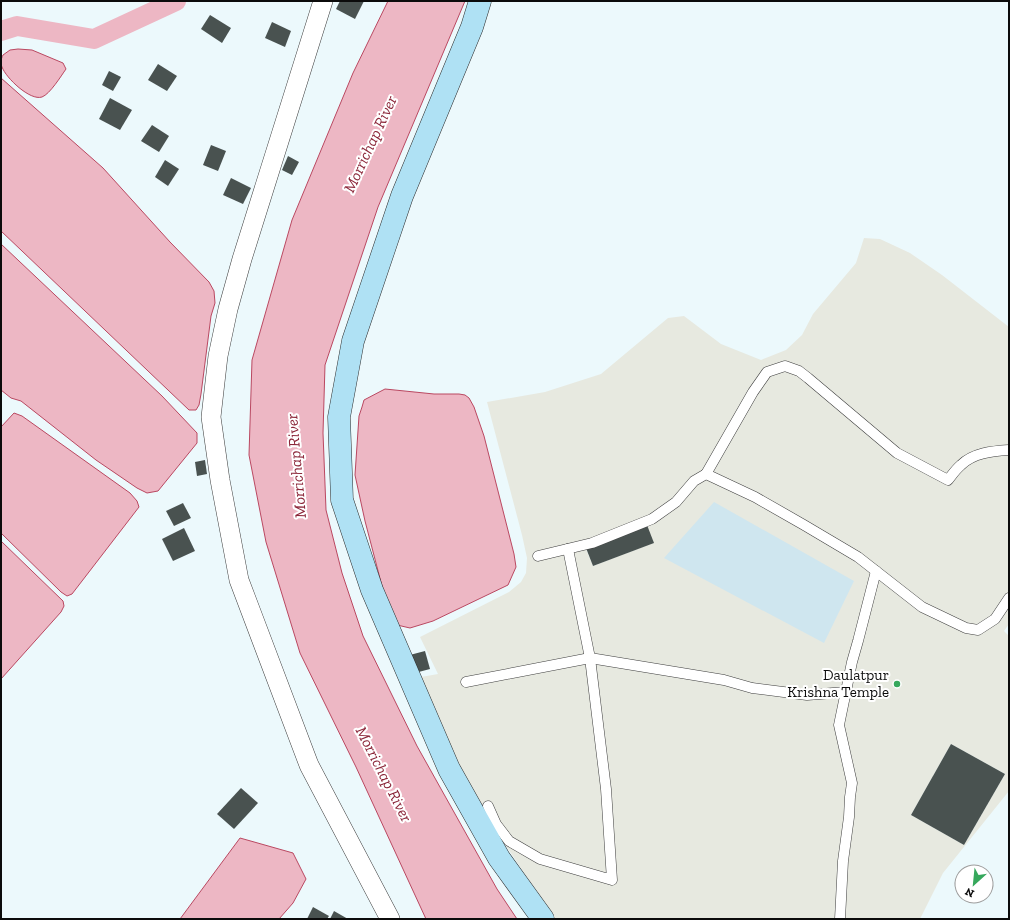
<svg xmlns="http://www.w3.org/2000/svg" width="1010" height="920" font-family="'Zilla Slab',serif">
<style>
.industrial{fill:#e7e9e0;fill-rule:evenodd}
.farmland{fill:#cfe6ef}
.water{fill:#edb7c4;stroke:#ba4861}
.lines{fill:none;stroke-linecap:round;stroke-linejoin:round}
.canal{stroke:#edb7c4;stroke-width:20}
.building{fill:#495250}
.lane-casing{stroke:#3e3e3e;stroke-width:11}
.street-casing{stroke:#3e3e3e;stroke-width:20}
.secondary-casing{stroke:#2d2d2d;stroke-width:23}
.lane{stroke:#fff;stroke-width:10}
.street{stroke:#fff;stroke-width:19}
.secondary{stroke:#afe1f4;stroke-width:22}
.poi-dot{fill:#36a85c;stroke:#fff;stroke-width:1.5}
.labels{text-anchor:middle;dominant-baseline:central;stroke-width:4;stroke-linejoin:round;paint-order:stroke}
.poi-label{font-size:15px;fill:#0b0b0b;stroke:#fff;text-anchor:end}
.water-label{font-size:16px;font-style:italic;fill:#8b2639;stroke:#fff}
</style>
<rect width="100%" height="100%" fill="#ecf9fc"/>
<path class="industrial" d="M 864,238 L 880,239 L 910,253 L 942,275 L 1009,327 L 1009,624 L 1004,631 L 1009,636 L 1009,791 L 943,873 L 920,919 L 555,919 L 470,792 L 421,677 L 438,674 L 420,637 L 509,592 L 521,582 L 526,573 L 527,558 L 522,535 L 487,402 L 545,392 L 601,374 L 668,318 L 684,316 L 721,344 L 761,360 L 786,350 L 802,335 L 813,314 L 856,263 ZM 653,543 L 593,566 L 586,549 ZM 951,744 L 1005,774 L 964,845 L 911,815 Z"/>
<polygon class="farmland" points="714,502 854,581 824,643 664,558"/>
<g class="water">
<polygon points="388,1 465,1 378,207 325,365 323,433 326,510 342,573 363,636 417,746 497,889 517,919 426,919 356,767 300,653 266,542 249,455 252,360 292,220 353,73"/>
<path d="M 18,49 L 32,50 L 63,63 L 66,69 C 61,76 50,94 42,97 C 30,101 6,78 2,67 C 0,63 1,59 3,55 L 10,50 Z"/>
<polygon points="1,78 103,168 170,242 209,282 214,291 215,303 211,316 201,394 199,405 196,410 189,410 1,231"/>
<polygon points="1,244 162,396 197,433 197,443 158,491 147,493 137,488 96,460 21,401 11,398 1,390"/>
<polygon points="385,389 434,394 459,394 465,395 469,398 474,407 484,436 514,554 516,567 508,585 433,621 410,628 397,625 388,609 365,521 355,475 359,416 362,407 364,400"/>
<polygon points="14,413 22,416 130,493 137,501 139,507 72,594 67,596 61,592 1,533 1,427"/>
<polygon points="1,541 63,601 64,606 61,612 1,679"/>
<polygon points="240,838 293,853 306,879 293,903 279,919 180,919"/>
</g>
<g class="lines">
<polyline class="canal" points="1,31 17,26 94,39 176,1"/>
</g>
<g class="building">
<polygon points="340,1 364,1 355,19 336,9"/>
<polygon points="210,15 231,28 222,43 201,29"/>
<polygon points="272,22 291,31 285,47 265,38"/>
<polygon points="158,64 177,76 167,91 148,80"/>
<polygon points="109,71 121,77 113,91 102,85"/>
<polygon points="110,98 132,110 120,130 99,119"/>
<polygon points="152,125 169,136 159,152 141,141"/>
<polygon points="211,145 226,151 218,171 203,165"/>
<polygon points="288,156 299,162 292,175 282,170"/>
<polygon points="165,160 179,169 168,186 155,177"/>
<polygon points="231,178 251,188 243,204 223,195"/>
<polygon points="205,460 207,474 197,476 195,462"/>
<polygon points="183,503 191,518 174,526 166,511"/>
<polygon points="647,525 654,543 593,566 586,548"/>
<polygon points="184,528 195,551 173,561 162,539"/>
<polygon points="425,651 430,669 411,674 406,656"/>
<polygon points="951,744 1005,774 964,845 911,815"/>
<polygon points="241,788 258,803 234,829 217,814"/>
<polygon points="313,907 329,916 327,919 307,919"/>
<polygon points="334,911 348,919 330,919"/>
</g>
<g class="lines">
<g class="lane-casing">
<g id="lane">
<path d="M 706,474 L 753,392 L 767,372 L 785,366 L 799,371 L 808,378 L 897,453 L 948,480 C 952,475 956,469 961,465 C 973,453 992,451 1009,450"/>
<polyline points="538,556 592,543 652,519 676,502 694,481 706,474 755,497 804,525 858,557 922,607 966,628 978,630 995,619 1009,598"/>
<polyline points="466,682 590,658 724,680 752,688 807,695 846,692"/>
<polyline points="488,806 496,824 509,841 540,859 612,880 606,789 590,658 568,549"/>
<polyline points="840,919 843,861 849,817 850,797 852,783 839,725 852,662 858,641 876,571"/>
</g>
</g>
<g class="street-casing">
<polyline id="street" points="323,1 242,259 228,309 218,356 211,417 220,480 239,580 309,765 390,919"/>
</g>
<g class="secondary-casing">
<polyline id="secondary" points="480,1 472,27 402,196 353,341 339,417 342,500 372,590 449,769 499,858 543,919"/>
</g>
<use href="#lane" class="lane"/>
<use href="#street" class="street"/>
<use href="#secondary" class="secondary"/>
</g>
<circle class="poi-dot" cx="897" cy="684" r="4"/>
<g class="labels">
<g class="poi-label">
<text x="889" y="675">Daulatpur<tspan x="889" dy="17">Krishna Temple</tspan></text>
</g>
<g class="water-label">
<text transform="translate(370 144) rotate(-65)">Morrichap River</text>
<text transform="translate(296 466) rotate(-95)">Morrichap River</text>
<text transform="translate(384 774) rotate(63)">Morrichap River</text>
</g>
</g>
<rect width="1010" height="920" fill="none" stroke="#0b0b0b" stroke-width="4"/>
<g transform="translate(974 884) rotate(207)"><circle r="19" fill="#ffffff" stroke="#9d9d9d"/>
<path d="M0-3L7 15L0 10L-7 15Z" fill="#36a85c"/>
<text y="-6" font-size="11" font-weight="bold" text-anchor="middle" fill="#0b0b0b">N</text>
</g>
</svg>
